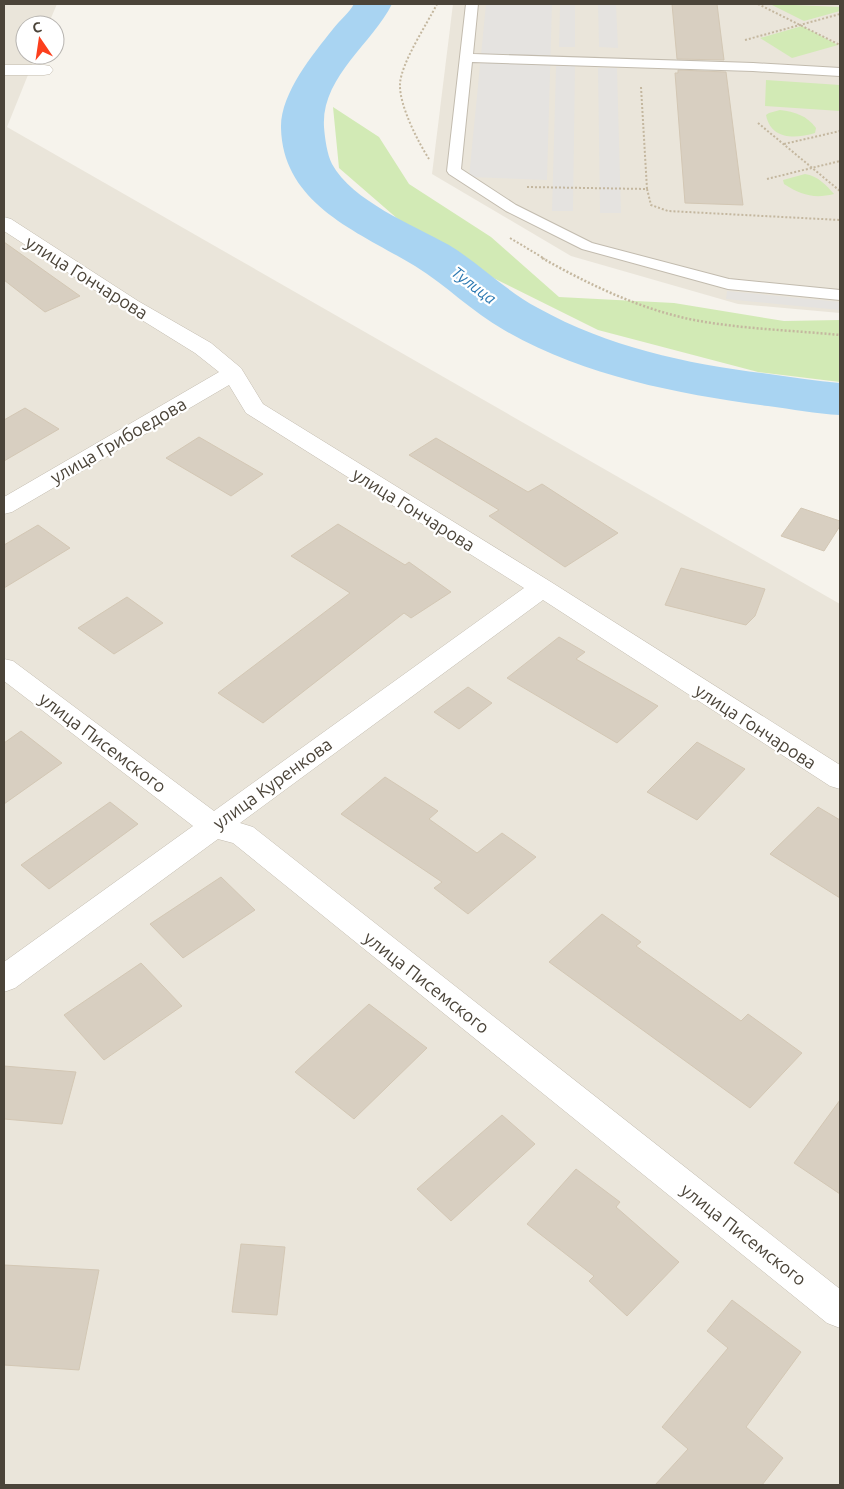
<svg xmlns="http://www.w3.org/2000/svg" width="844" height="1489" font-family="Ubuntu,sans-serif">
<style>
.residential{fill:#eae5da}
.green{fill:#d2eab5}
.parking{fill:#e5e3e0}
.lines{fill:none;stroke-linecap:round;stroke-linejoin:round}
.river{fill:#a9d4f2;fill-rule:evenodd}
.building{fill:#d8cfc1;stroke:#d3c7b4}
.service-casing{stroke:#c2bbae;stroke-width:2}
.minor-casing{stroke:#c2bbae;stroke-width:1}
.path-far1{stroke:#c4b79f;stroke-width:2;stroke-dasharray:2 2;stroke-linecap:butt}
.path{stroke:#c4b79f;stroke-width:2.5;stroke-dasharray:2 2;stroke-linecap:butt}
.service{fill:#fff;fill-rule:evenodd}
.minor{fill:#fff;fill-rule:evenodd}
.labels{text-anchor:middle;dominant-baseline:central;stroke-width:4.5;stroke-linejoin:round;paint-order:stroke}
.far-water-label{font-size:16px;font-style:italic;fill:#2e7ab2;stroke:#fff}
.street-label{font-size:18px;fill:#4b4439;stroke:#fff}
</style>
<rect width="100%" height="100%" fill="#f6f3ec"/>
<g class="residential">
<polygon points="4,4 57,4 48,25 25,25 25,55 36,55 7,127 840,604 840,1485 4,1485"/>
<polygon points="453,4 840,4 840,313 738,304 571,256 432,174"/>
</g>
<g class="green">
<polygon points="770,4 840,7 840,11 804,21"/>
<polygon points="802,26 838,45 792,58 760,38"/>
<polygon points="766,80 840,85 840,111 765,106"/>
<polygon points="333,107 379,137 409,184 491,237 559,297 674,303 784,321 840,320 840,382 758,372 598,330 429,246 339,168"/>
<path d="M 780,110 C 795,112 806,115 816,128 L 815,133 C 795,139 771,140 766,115 L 769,113 Z"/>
<path d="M 805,174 C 818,176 826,185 834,194 C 814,199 801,195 784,184 L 783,180 Z"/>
</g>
<g class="parking">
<polygon points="486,4 552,4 547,180 469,177"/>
<polygon points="560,4 575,4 575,47 559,47"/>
<polygon points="598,4 616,4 618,48 599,47"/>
<polygon points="556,66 575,66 573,211 552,211"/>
<polygon points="598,68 617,68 621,213 600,213"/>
<polygon points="727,291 840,302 840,310 726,299"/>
</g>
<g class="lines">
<path class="river" d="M 354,4 L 392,4 C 372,44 321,77 324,127 C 325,139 327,154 332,164 C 352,201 413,225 449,245 C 480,264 506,291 538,308 C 610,348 688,364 769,374 C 793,377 816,381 840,383 L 840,415 C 816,414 792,409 768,406 C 677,394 584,376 504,330 C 472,312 446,285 415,266 C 359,232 283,205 281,128 C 280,94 313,54 333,29 C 340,20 349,13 354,4 Z"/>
</g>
<g class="building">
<polygon points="672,4 717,4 724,60 677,59"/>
<polygon points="678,70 726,72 743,205 685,203 675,73 678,73"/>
<polygon points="4,242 80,296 45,312 4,280"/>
<polygon points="25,408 59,429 4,461 4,420"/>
<polygon points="199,437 263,474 231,496 166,458"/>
<polygon points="436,438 528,492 542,484 618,533 565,567 489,516 499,510 409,455"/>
<polygon points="801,508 840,521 840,526 824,551 781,536"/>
<polygon points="338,524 405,565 409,562 451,592 411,618 404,613 263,723 218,693 350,593 291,556"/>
<polygon points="38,525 70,548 4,588 4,545"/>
<polygon points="681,568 765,589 755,616 746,625 665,605"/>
<polygon points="127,597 163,623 114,654 78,628"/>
<polygon points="559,637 585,652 576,659 658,706 617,743 507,678"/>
<polygon points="468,687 492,703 459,729 434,712"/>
<polygon points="21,731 62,763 4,804 4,743"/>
<polygon points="697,742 745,769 697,820 647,792"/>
<polygon points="385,777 438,811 429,819 477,853 502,833 536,857 468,914 434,888 442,882 341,814"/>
<polygon points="110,802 138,824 49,889 21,865"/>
<polygon points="818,807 840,820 840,898 770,854"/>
<polygon points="221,877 255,910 183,958 150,924"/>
<polygon points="602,914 641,942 636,946 741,1021 748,1014 802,1053 750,1108 549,962"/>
<polygon points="141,963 182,1006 104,1060 64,1015"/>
<polygon points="369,1004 427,1048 354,1119 295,1072"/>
<polygon points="4,1066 76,1072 62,1124 4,1119"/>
<polygon points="840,1100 840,1194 794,1163"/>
<polygon points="502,1115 535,1144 451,1221 417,1189"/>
<polygon points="576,1169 620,1202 616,1207 679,1262 627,1316 589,1281 594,1276 527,1224"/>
<polygon points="241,1244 285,1247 277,1315 232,1312"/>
<polygon points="4,1265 99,1270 79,1370 4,1365"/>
<polygon points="732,1300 801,1352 746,1427 783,1458 762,1485 655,1485 688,1449 662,1427 728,1348 707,1331"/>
</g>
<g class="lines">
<g class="service-casing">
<polygon id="service" points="466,4 478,4 473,54 753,63 840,68 840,76 753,71 472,62 461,169 516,205 592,243 729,279 840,290 840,300 728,289 582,249 506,211 449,174 447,171"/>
</g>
<g class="minor-casing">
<g id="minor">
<polygon points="4,65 44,65 50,66 53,70 50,74 44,75 4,75"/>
<polygon points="4,217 11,219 138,301 211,343 241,368 263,404 551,582 840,765 840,789 830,786 543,600 240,823 253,827 840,1289 840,1328 827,1323 233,843 218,839 15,988 4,992 4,962 193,826 4,681 4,659 13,661 214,811 524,588 246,413 229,385 12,512 4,514 4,497 219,372 195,353 124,309 4,231"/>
</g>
</g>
<g class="path-far1">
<polyline points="758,4 840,45"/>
<polyline points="745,40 840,14"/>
<polyline points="641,87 647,189"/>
<polyline points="758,123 840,191"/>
<polyline points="784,144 840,131"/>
<path d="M 429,159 C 418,142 399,105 400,84 C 401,63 427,24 437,4"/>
<polyline points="767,179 840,161"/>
<polyline points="527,187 647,189 651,205 668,211 840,220"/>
<polyline points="510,238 545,259"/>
</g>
<path class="path" d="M 542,258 C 588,284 638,308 689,319 C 738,329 790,330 840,335"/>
<use href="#service" class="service"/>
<use href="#minor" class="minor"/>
</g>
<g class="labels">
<g class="far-water-label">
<text transform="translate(474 285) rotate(37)">Тулица</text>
</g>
<g class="street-label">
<text transform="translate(87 277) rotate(32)">улица Гончарова</text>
<text transform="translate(118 440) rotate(-30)">улица Грибоедова</text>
<text transform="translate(414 509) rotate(32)">улица Гончарова</text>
<text transform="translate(756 726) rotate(33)">улица Гончарова</text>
<text transform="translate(103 742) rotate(37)">улица Писемского</text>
<text transform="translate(272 783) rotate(-36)">улица Куренкова</text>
<text transform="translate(427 982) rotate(38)">улица Писемского</text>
<text transform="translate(744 1234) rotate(38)">улица Писемского</text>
</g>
</g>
<rect width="844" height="1489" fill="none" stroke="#4b4439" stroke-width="10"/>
<g transform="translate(40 40) rotate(347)"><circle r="24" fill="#ffffff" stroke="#b7b4b0"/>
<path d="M0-4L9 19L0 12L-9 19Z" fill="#fc3f1d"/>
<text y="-8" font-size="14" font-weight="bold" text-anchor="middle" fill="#4b4439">С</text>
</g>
</svg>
